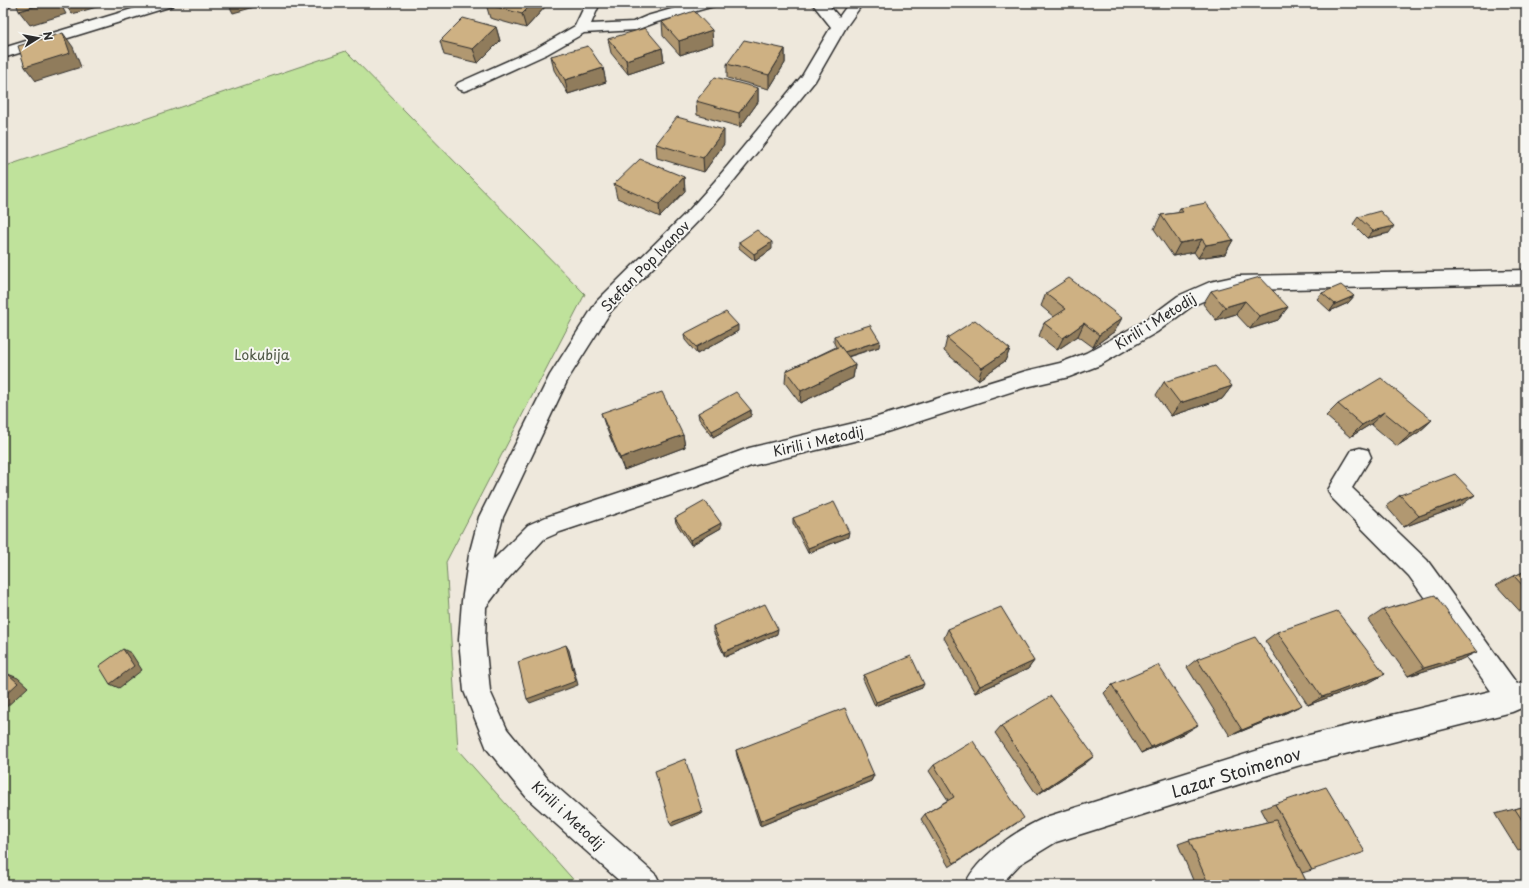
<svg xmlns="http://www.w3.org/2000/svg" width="1529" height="888" font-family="'Playpen Sans',sans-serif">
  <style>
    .green { fill: #bfe29b; stroke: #758663 }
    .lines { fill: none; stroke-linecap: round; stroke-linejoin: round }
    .street-casing { stroke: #2b2b2b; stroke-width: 3 }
    .street { fill: #f6f6f2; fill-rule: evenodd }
    .wall { fill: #b19871; stroke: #2b2b2b }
    .shaded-wall { fill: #907c5c; stroke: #2b2b2b }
    .building { fill: #ceb183; stroke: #2b2b2b }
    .labels { text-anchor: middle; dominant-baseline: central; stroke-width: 4; stroke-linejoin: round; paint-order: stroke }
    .street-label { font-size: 14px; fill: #2b2b2b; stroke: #f6f6f2 }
    .park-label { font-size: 14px; fill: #505947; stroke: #f6f6f2 }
    .near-street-label { font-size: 17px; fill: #2b2b2b; stroke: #f6f6f2 }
  </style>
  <rect width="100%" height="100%" fill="#eee8dc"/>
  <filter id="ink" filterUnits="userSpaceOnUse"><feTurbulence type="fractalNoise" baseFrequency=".025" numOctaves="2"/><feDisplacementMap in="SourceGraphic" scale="8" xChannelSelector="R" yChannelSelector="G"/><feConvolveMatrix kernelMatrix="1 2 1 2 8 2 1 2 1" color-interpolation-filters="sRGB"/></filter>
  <g filter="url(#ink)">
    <!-- green -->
    <polygon class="green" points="346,51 585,294 446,562 458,750 578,885 3,885 3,167"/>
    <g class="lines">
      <!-- street casing -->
      <g class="street-casing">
        <g id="street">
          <polygon points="3,3 12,3 10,6 3,8"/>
          <polygon points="152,3 174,3 172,6 3,58 3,48"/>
          <polygon points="586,3 600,3 591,24 633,22 647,16 693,3 716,3 714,6 657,22 636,30 584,33 547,54 470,89 464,91 458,89 456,86 458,83 537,48 575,26"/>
          <polygon points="812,3 827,3 839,17 849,3 863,3 846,27 815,81 727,189 702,217 611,311 568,379 503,517 492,561 528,525 546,517 696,467 749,448 871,419 1026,371 1060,363 1086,353 1143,322 1178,296 1210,282 1238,276 1526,270 1526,284 1238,290 1221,293 1192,306 1157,332 1100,365 1069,377 1026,387 871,437 751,466 698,486 560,532 544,539 504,583 486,607 485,640 490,691 507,729 548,779 656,875 661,885 624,885 528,799 487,749 464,691 459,640 462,601 469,555 479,517 550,375 597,301 690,209 715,181 802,76 831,27"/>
          <path d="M1360 448 1368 450 1371 457 1352 488 1427 560 1517 684 1526 680V706L1512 712 1297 766 1056 842 1020 864 1000 885H965C977 856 1020 828 1049 816L1297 738 1491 691 1409 576 1331 497 1328 490 1352 450Z"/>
        </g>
      </g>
      <!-- street -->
      <use href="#street" class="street"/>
    </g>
    <!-- wall -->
    <g class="wall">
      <polygon points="487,3 545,3 545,7 526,28 490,18 486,4"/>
      <polygon points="662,22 713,44 680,55 663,36"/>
      <polygon points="496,27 500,41 478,63 444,55 440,41"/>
      <polygon points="608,39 662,48 664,62 628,74 611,53"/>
      <polygon points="785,49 785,63 769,89 727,78 727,64"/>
      <polygon points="551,56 603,68 606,82 568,94 554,70"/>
      <polygon points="758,88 758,102 740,127 697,115 696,101"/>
      <polygon points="656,144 724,144 704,172 657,158"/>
      <polygon points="684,177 685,191 660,217 617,198 614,184"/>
      <polygon points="1180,208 1233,240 1225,254 1198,258 1194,252 1173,256 1154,229 1161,215 1177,213"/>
      <polygon points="1358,217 1389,233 1367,238 1353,224"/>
      <polygon points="739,242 772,249 755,261 739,248"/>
      <polygon points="1211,291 1288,307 1278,320 1250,329 1236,314 1216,320 1203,304"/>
      <polygon points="1046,293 1115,331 1093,347 1078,336 1057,350 1039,336 1044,323 1054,317 1041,306"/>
      <polygon points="1322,293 1354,296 1348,303 1330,311 1317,299"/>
      <polygon points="738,331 697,354 685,340 684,334"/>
      <polygon points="834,336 879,347 848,357 855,365 853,378 800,403 785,383 786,371 836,347 834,343"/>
      <polygon points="947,338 1010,349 1005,361 978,380 944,351"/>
      <polygon points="1164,382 1232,386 1222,399 1171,416 1156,395"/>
      <polygon points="1338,404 1432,420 1419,432 1397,446 1371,424 1350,437 1326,416"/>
      <polygon points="751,410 751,416 713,437 699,419 698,413"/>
      <polygon points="601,413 683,435 685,447 624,470 605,425"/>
      <polygon points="1400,495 1460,506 1404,527 1386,506"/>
      <polygon points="675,518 721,528 691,545 676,523"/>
      <polygon points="793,518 848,537 808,553 793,523"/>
      <polygon points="1526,571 1526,618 1496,585 1514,576"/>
      <polygon points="1383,610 1460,660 1408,676 1368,620"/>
      <polygon points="713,626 777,634 725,657 713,631"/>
      <polygon points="948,629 1034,661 1028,669 975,693 944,638"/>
      <polygon points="1277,632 1385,674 1370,682 1308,705 1265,641"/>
      <polygon points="1197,659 1288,712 1230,736 1187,667"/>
      <polygon points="864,675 922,688 875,706 863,679"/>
      <polygon points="1112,685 1187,732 1141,753 1104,693"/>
      <polygon points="1001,726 1086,763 1037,795 995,733"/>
      <polygon points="736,750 874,775 871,781 760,826 737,756"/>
      <polygon points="934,765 1017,823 949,867 921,819 925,814 948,800 929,771"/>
      <polygon points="1275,804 1312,870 1302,873 1308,885 1195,885 1178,844 1189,840 1268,822 1261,809"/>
      <polygon points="1526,806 1526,849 1518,851 1495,814"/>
    </g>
    <!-- shaded-wall -->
    <g class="shaded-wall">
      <polygon points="46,3 60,3 66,14 30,25 19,11"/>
      <polygon points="64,3 111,3 72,14"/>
      <polygon points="228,3 269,3 233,13"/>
      <polygon points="533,3 545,3 545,7 526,28 522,14"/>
      <polygon points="496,27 500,41 478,63 473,49"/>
      <polygon points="712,30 713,44 680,55 679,41"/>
      <polygon points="63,33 73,47 81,67 36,81 25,67"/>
      <polygon points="662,48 664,62 628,74 626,60"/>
      <polygon points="785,49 785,63 769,89 769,75"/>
      <polygon points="603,68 606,82 568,94 565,80"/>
      <polygon points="758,88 758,102 740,127 739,113"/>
      <polygon points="724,130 724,144 704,172 703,158"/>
      <polygon points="684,177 685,191 660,217 659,204"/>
      <polygon points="1394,226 1389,233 1367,238 1373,231"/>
      <polygon points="1202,239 1194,252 1173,256 1180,243"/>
      <polygon points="1233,240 1225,254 1198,258 1206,245"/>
      <polygon points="772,242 772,249 755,261 754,254"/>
      <polygon points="1354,296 1348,303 1330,311 1335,304"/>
      <polygon points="1245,301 1236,314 1216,320 1225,307"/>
      <polygon points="1288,307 1278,320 1250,329 1259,316"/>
      <polygon points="1122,318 1115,331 1093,347 1099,335"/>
      <polygon points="1084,323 1078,336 1057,350 1063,338"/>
      <polygon points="738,325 738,331 697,354 696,347"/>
      <polygon points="880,341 879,347 843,358 844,352"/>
      <polygon points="1010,349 1005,361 978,380 982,368"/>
      <polygon points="855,365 853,378 800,403 801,391"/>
      <polygon points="1232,386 1222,399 1171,416 1180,403"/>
      <polygon points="751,410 751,416 713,437 712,431"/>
      <polygon points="1384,412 1371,424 1350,437 1362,425"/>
      <polygon points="1432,420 1419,432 1397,446 1411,434"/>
      <polygon points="683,435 685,447 624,470 620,458"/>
      <polygon points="1475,495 1460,506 1404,527 1419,516"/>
      <polygon points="721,523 721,528 691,545 690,540"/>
      <polygon points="849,532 848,537 808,553 808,548"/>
      <polygon points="778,629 777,634 725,657 724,652"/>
      <polygon points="566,645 569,650 578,685 530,703 527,699"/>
      <polygon points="123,649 131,653 142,670 119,688 110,684"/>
      <polygon points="1477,652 1460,660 1408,676 1424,668"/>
      <polygon points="1034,661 1028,669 975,693 980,686"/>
      <polygon points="8,674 18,678 28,687 3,710 3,697"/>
      <polygon points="1385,674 1370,682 1308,705 1322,697"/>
      <polygon points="924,684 922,688 875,706 876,702"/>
      <polygon points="1302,705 1288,712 1230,736 1242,730"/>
      <polygon points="1198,725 1187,732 1141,753 1151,747"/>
      <polygon points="1094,756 1086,763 1037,795 1044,789"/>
      <polygon points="874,775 871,781 760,826 760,821"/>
      <polygon points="702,811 703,813 672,826 670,823"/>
    </g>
    <!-- building -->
    <g class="building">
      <polygon points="16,3 46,3 19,11"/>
      <polygon points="487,3 533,3 522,14 486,4"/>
      <polygon points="694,11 712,30 679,41 662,22"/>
      <polygon points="463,18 496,27 473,49 440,41"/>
      <polygon points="645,28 662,48 626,60 608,39"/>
      <polygon points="63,33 70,53 25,67 18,46"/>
      <polygon points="744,40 785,49 769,75 727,64"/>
      <polygon points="588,46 603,68 565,80 551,56"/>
      <polygon points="715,77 758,88 739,113 696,101"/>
      <polygon points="677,117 724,130 703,158 656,144"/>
      <polygon points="640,159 684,177 659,204 614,184"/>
      <polygon points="1206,203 1233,240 1206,245 1202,239 1180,243 1161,215 1183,212 1180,208"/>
      <polygon points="1380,211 1394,226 1373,231 1358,217"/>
      <polygon points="757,230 772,242 754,254 739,242"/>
      <polygon points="1260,277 1288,307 1259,316 1245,301 1225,307 1211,291"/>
      <polygon points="1069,278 1122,318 1099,335 1084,323 1063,338 1044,323 1066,309 1046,293"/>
      <polygon points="1341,285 1354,296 1335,304 1322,293"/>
      <polygon points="726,312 738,325 696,347 684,334"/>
      <polygon points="975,320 1010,349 982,368 947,338"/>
      <polygon points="870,325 880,341 844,352 834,336"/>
      <polygon points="840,346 855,365 801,391 786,371"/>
      <polygon points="1215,366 1232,386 1180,403 1164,382"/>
      <polygon points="1381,378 1432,420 1411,434 1384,412 1362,425 1338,404"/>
      <polygon points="662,392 683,435 620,458 601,413"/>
      <polygon points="736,392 751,410 712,431 698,413"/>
      <polygon points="1455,474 1475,495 1419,516 1400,495"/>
      <polygon points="705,501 721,523 690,540 675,518"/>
      <polygon points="834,502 849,532 808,548 793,518"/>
      <polygon points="1526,571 1526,589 1514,576"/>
      <polygon points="1435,595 1477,652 1424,668 1383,610"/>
      <polygon points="765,604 778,629 724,652 713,626"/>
      <polygon points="1001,607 1034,661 980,686 948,629"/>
      <polygon points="1337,611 1385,674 1322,697 1277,632"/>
      <polygon points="1255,637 1302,705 1242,730 1197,659"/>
      <polygon points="566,645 576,681 527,699 518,662"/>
      <polygon points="123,649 134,666 110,684 99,666"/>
      <polygon points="911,656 924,684 876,702 864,675"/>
      <polygon points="1158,665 1198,725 1151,747 1112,685"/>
      <polygon points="8,674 18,683 3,697 3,678"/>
      <polygon points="1051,696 1094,756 1044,789 1001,726"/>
      <polygon points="845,708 874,775 760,821 736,750"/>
      <polygon points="973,741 1024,818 954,863 925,814 954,797 934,765"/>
      <polygon points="685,759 702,811 670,823 655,771"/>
      <polygon points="1326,787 1365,852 1312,870 1275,804"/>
      <polygon points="1526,806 1526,826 1515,809"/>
      <polygon points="1276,820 1308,885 1209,885 1189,840"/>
    </g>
  </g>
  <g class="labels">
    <!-- street labels -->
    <g class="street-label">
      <text transform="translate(645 266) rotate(-46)">Stefan Pop Ivanov</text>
      <text transform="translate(1155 321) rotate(-32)">Kirili i Metodij</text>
      <text transform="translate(818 441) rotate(-13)">Kirili i Metodij</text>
      <text transform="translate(568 815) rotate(43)">Kirili i Metodij</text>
    </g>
    <!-- park labels -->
    <g class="park-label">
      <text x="262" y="354">Lokubija</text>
    </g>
    <!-- near-street labels -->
    <g class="near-street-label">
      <text transform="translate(1236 772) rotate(-17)">Lazar Stoimenov</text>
    </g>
  </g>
  <!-- margin -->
  <rect width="1529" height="888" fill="none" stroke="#f6f6f2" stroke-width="16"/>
  <rect x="8" y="8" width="1513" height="872" fill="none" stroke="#2b2b2b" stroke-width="1.5" filter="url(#ink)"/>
  <!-- north arrow -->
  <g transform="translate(38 38) rotate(79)" stroke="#f6f6f2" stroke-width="3" paint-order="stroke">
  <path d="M0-3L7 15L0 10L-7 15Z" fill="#2b2b2b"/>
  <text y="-6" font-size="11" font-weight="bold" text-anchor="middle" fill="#2b2b2b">N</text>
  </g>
</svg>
